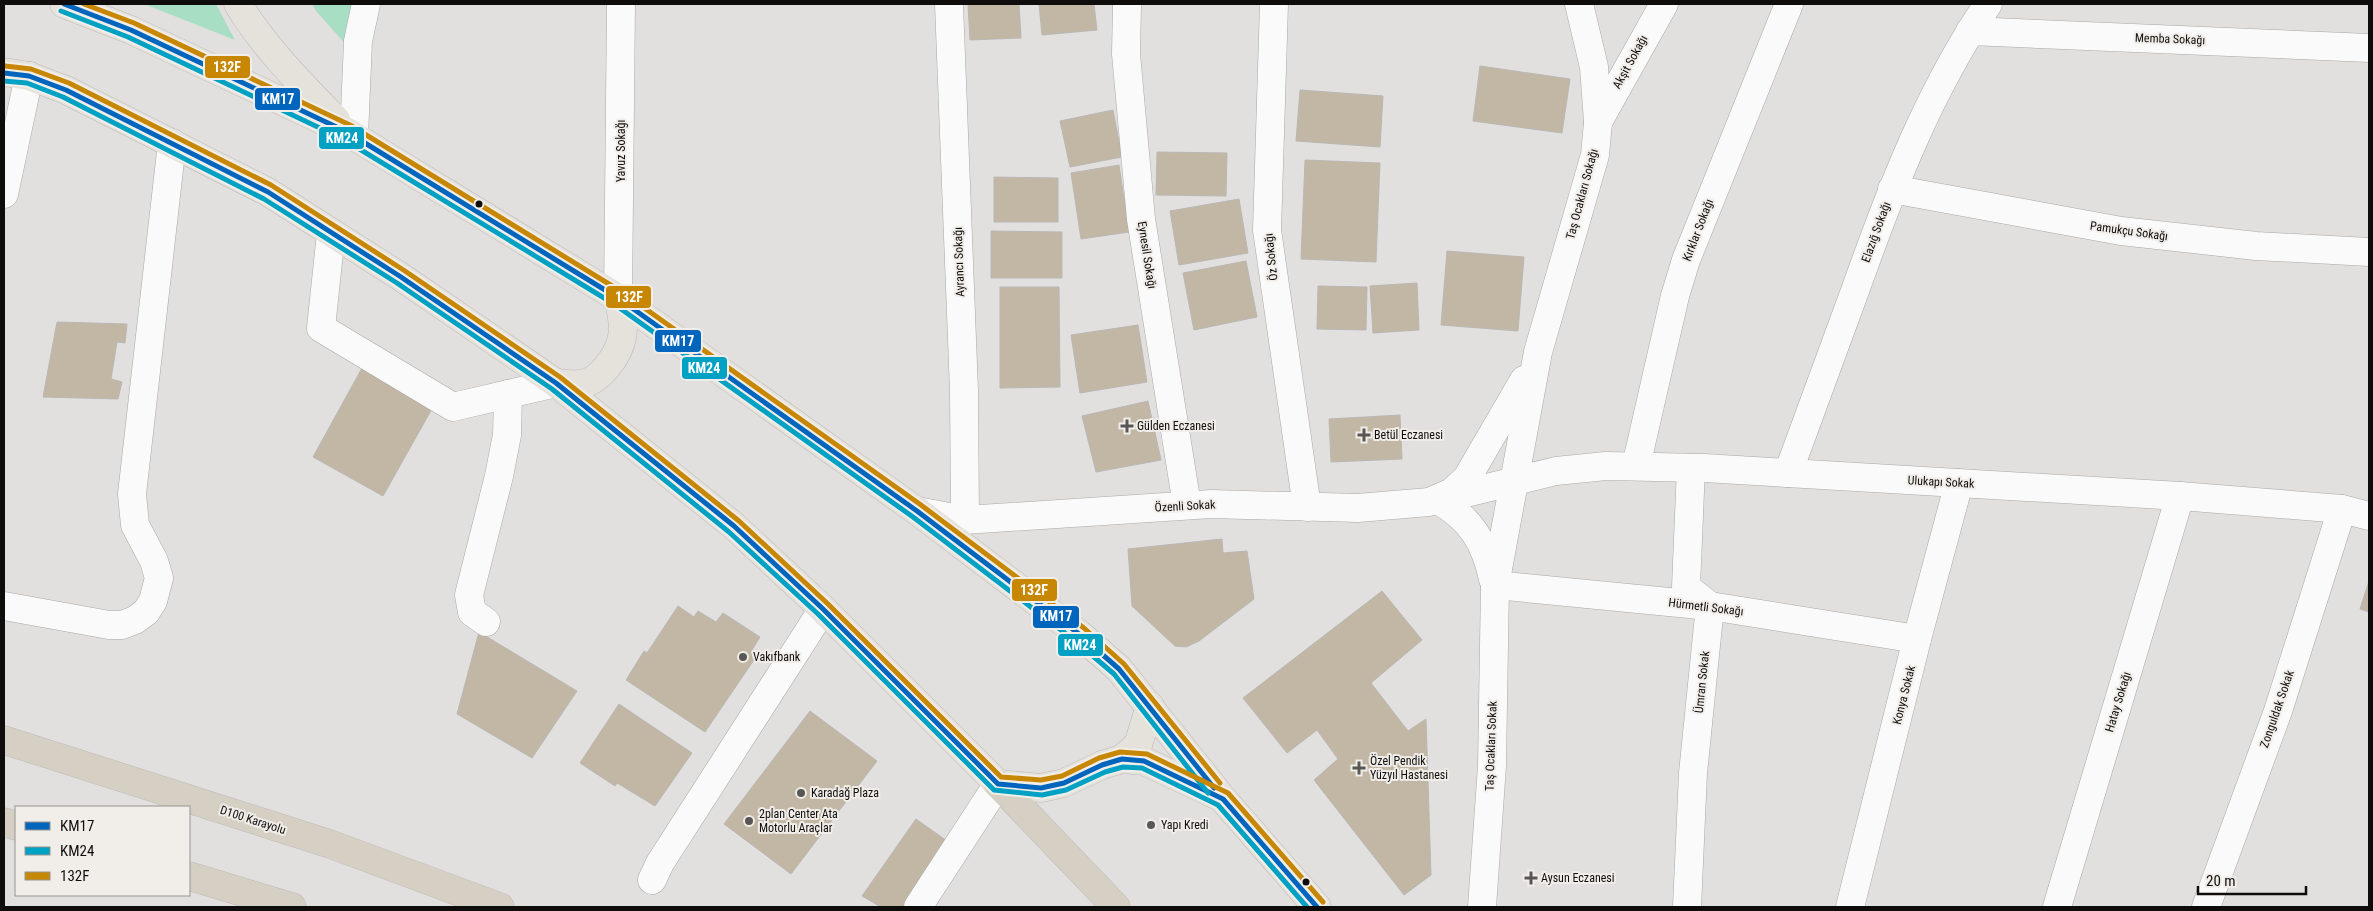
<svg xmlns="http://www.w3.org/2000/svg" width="2373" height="911" font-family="'Roboto Condensed',sans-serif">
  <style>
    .green { fill: #a8dec4 }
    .building { fill: #c2b7a4; stroke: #b9b7b5 }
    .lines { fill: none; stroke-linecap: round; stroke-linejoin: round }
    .minor-casing { stroke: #a9a8a6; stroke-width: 29 }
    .major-casing { stroke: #bbbab9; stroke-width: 29 }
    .highway-casing { stroke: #bbbab9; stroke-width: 29 }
    .minor { stroke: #fbfafa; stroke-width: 28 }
    .major { stroke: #e5e1db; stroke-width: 28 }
    .highway { stroke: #d6d0c4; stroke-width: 28 }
    .bus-1-casing { stroke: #f1eeea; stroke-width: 9 }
    .bus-2-casing { stroke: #f1eeea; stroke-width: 9 }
    .bus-3-casing { stroke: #f1eeea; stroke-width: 9 }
    .bus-1 { stroke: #0065bd; stroke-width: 5 }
    .bus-2 { stroke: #01a1c4; stroke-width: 5 }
    .bus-3 { stroke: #c88702; stroke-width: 5 }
    .bus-dot { fill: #0e0d0b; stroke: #f1eeea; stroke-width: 2 }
    .poi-dot { fill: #585755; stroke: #f1eeea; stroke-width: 2 }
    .labels { text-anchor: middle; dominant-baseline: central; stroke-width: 4; stroke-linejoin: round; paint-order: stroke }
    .street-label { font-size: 12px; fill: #0e0d0b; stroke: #f1eeea }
    .poi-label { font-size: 12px; fill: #0e0d0b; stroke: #f1eeea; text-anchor: start }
    .line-badge { stroke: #f1eeea; stroke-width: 2 }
    .badge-label { font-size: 14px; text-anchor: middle; font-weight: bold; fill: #fff }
  </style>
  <rect width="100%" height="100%" fill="#e2e0de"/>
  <!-- green -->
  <g class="green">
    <polygon points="144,4 216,4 235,40"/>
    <polygon points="312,4 351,4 350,49 316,11"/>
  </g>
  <!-- building -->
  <g class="building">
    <polygon points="968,4 1019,4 1021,38 970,40"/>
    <polygon points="1039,4 1094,4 1097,30 1042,35"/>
    <polygon points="1480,66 1570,79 1562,133 1473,121"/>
    <polygon points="1300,90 1383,96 1380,147 1296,141"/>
    <polygon points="1113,110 1122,157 1070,167 1060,121"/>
    <polygon points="1157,152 1227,153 1226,196 1156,195"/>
    <polygon points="1305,160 1380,163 1376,262 1301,259"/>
    <polygon points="1119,165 1129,232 1081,239 1071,173"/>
    <polygon points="994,177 1058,178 1058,222 994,222"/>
    <polygon points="1239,199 1248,253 1179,265 1170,211"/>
    <polygon points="991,231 1062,232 1062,278 991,278"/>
    <polygon points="1447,251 1524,257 1518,331 1441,325"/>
    <polygon points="1246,261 1257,317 1194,330 1183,273"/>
    <polygon points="1417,283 1419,330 1373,333 1370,286"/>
    <polygon points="1318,286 1367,287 1366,330 1317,329"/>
    <polygon points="1000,287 1059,287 1060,387 1000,388"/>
    <polygon points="57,322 127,324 125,343 117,342 111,379 122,382 118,399 43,397"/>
    <polygon points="1138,325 1147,382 1080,393 1071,335"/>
    <polygon points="362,368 433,407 383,496 313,457"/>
    <polygon points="1148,401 1161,460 1096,472 1082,416"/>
    <polygon points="1400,415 1402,459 1331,462 1329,419"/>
    <polygon points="1222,539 1223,553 1247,551 1254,599 1199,641 1186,647 1175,646 1132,606 1128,549"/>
    <polygon points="2369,581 2369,612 2360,609"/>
    <polygon points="1382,591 1422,640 1371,683 1408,731 1426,719 1431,875 1404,895 1314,780 1338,759 1317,730 1287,753 1243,698"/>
    <polygon points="678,606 694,617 698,611 716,622 723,613 760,637 752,650 758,654 705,732 626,680 644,651 647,653"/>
    <polygon points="479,632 577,691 532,758 457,714"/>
    <polygon points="619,704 692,753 655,806 617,783 615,786 580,763"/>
    <polygon points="810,711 877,761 791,874 724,824"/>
    <polygon points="916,819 954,846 911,907 881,907 862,896"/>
  </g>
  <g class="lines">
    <!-- minor casing -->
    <g class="minor-casing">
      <g id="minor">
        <polyline points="949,4 964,391 965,520"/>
        <polyline points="1127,4 1126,54 1141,219 1187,505"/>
        <polyline points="1274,4 1267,230 1307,507"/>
        <polyline points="1970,31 2369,48"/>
        <polyline points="1598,122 1664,4"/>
        <polyline points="354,136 358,41 366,4"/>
        <polyline points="1892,189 2121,231 2256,246 2369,252"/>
        <polyline points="4,194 29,76"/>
        <polyline points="331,233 321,328 453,407 556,383"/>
        <polyline points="618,298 621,4"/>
        <polyline points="1636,466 1675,296 1686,260 1789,4"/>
        <path d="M1788 473C1811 411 1833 349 1856 288 1892 187 1928 93 1988 4"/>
        <polyline points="1441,499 1556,471 1606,466 1704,468 2180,496 2342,509 2369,516"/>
        <path d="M1438 500C1471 519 1485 542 1493 579"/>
        <polyline points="917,511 965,520 1211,504 1358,508 1429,502 1452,492 1467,478 1524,380"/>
        <polyline points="1495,585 1710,606 1917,639"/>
        <polyline points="4,606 109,625 122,625 135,620 146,612 153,601 159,578 154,561 135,525 132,494 172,143"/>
        <polyline points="486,622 472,612 469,595 499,476 507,435 508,394"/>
        <polyline points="652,880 660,863 823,609"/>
        <polyline points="918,907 998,784"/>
        <polyline points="1482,907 1492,766 1495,585 1538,352 1595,155 1598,122 1594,67 1579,4"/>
        <polyline points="1687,907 1693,773 1710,606 1686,587 1691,468"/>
        <polyline points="1850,907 1917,639 1959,483"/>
        <polyline points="2057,907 2180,496"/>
        <polyline points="2206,907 2278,711 2342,509"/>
      </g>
    </g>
    <!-- major casing -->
    <g class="major-casing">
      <g id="major">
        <polyline points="64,4 131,30 347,132 618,298 917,511 1079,634 1119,669 1223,799 1317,907"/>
        <path d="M238 4C264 47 301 84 336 120"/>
        <polyline points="4,72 29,76 66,90 268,192 401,277 556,383 734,526 823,609 998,784 1041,788 1064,783 1102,765 1122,759 1144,761 1216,795"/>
        <path d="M556 383C563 383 572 385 580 384 599 383 619 355 622 337 625 324 621 311 618 298"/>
        <polyline points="1122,759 1138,745 1150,706"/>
      </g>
    </g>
    <!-- highway casing -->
    <g class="highway-casing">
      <g id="highway">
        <polyline points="4,740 330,844 500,907"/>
        <polyline points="998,784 1116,907"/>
        <polyline points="4,822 16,826"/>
        <polyline points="189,876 292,907"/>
      </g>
    </g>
    <!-- minor -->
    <use href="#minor" class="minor"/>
    <!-- major -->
    <use href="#major" class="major"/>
    <!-- highway -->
    <use href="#highway" class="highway"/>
    <!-- bus-1 casing -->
    <g class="bus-1-casing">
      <g id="bus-1">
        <polyline points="64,4 131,30 347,132 618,298 917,511 1079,634 1119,669 1214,788"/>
        <polyline points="4,73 29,76 66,90 268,192 401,277 556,383 734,526 823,609 998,784 1041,788 1064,783 1102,765 1122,759 1144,761 1223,799 1317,907"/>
      </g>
    </g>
    <!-- bus-2 casing -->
    <g class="bus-2-casing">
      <g id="bus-2">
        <polyline points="61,11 128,37 343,139 614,304 913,517 1074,640 1114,674 1208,793"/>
        <polyline points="4,81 27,83 63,97 264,199 397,283 552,389 729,532 818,614 994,790 1042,795 1066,790 1105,772 1123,767 1142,768 1218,805 1307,907"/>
      </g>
    </g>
    <!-- bus-3 casing -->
    <g class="bus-3-casing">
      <g id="bus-3">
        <polyline points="84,4 134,23 350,125 622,292 921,505 1084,628 1124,664 1220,783"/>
        <polyline points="5,66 31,69 69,83 271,185 405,271 560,377 739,521 828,604 1001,777 1041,780 1062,776 1099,758 1120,752 1147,754 1228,793 1323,902"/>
      </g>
    </g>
    <!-- bus-1 -->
    <use href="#bus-1" class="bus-1"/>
    <!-- bus-2 -->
    <use href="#bus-2" class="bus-2"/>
    <!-- bus-3 -->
    <use href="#bus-3" class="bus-3"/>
  </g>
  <!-- markers -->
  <g class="bus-dot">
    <circle cx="479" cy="204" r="4.5"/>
    <circle cx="1306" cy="882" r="4.5"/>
  </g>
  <g class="poi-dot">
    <path d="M1124.5 418.5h5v5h5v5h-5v5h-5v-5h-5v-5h5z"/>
    <path d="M1361.5 427.5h5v5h5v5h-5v5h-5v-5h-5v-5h5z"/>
    <circle cx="743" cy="657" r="5"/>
    <path d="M1356.5 760.5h5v5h5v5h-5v5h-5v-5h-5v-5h5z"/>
    <circle cx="801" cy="793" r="5"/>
    <circle cx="749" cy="821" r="5"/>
    <circle cx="1151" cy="825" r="5"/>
    <path d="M1528.5 870.5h5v5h5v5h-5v5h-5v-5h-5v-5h5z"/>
  </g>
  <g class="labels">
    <!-- street labels -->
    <g class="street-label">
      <text transform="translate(2170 39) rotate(2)">Memba Sokağı</text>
      <text transform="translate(1630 62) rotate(-61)">Akşit Sokağı</text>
      <text transform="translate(621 151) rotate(-90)">Yavuz Sokağı</text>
      <text transform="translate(1582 194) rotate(-75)">Taş Ocakları Sokağı</text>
      <text transform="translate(1698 230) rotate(-69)">Kırklar Sokağı</text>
      <text transform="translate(2129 231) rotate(8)">Pamukçu Sokağı</text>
      <text transform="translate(1876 232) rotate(-70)">Elazığ Sokağı</text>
      <text transform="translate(1147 255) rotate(81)">Eynesil Sokağı</text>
      <text transform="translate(1271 257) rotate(-96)">Öz Sokağı</text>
      <text transform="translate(959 262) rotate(-92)">Ayrancı Sokağı</text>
      <text transform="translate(1941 482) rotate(3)">Ulukapı Sokak</text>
      <text transform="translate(1185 506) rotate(-3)">Özenli Sokak</text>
      <text transform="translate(1706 607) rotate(7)">Hürmetli Sokağı</text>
      <text transform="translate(1702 682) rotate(-84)">Ümran Sokak</text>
      <text transform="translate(1904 695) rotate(-76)">Konya Sokak</text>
      <text transform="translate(2118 702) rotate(-73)">Hatay Sokağı</text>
      <text transform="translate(2277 709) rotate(-71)">Zonguldak Sokak</text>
      <text transform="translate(1491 746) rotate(-88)">Taş Ocakları Sokak</text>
      <text transform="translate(253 820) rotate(18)">D100 Karayolu</text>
    </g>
    <!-- poi labels -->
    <g class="poi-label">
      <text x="1137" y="426">Gülden Eczanesi</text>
      <text x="1374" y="435">Betül Eczanesi</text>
      <text x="753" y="657">Vakıfbank</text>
      <text x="1370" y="761">Özel Pendik<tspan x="1370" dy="14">Yüzyıl Hastanesi</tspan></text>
      <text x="811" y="793">Karadağ Plaza</text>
      <text x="759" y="814">2plan Center Ata<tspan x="759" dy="14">Motorlu Araçlar</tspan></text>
      <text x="1161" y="825">Yapı Kredi</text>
      <text x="1541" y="878">Aysun Eczanesi</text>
    </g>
  </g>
  <g class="line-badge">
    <rect x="204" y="55" width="47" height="24" rx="5" fill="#c88702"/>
    <rect x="254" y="87" width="47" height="24" rx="5" fill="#0065bd"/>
    <rect x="318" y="126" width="47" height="24" rx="5" fill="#01a1c4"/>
    <rect x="605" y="285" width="47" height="24" rx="5" fill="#c88702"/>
    <rect x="654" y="329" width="48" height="24" rx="5" fill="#0065bd"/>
    <rect x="681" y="356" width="47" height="24" rx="5" fill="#01a1c4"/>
    <rect x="1011" y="578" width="47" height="24" rx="5" fill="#c88702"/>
    <rect x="1032" y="605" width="48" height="24" rx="5" fill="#0065bd"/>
    <rect x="1057" y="633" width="47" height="24" rx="5" fill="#01a1c4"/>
  </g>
  <g class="badge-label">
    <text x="227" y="72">132F</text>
    <text x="278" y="104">KM17</text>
    <text x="342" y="143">KM24</text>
    <text x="629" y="302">132F</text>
    <text x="678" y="346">KM17</text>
    <text x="704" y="373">KM24</text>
    <text x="1034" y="595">132F</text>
    <text x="1056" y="621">KM17</text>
    <text x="1080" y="650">KM24</text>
  </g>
  <!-- border -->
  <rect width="2373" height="911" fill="none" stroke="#0e0d0b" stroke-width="10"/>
  <!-- legend -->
  <rect x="15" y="806" width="175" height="90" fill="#f1eeea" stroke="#969491"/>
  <rect x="25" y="822" width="25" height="8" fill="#0065bd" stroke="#969491"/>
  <text x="60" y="831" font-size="15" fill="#0e0d0b">KM17</text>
  <rect x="25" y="847" width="25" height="8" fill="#01a1c4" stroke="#969491"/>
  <text x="60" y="856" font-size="15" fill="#0e0d0b">KM24</text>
  <rect x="25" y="872" width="25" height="8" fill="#c88702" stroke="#969491"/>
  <text x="60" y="881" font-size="15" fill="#0e0d0b">132F</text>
  <!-- scale -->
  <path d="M2198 886v8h108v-8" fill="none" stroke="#0e0d0b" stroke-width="2.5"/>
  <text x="2206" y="886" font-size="15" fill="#0e0d0b" stroke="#f1eeea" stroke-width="4" paint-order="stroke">20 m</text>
</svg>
